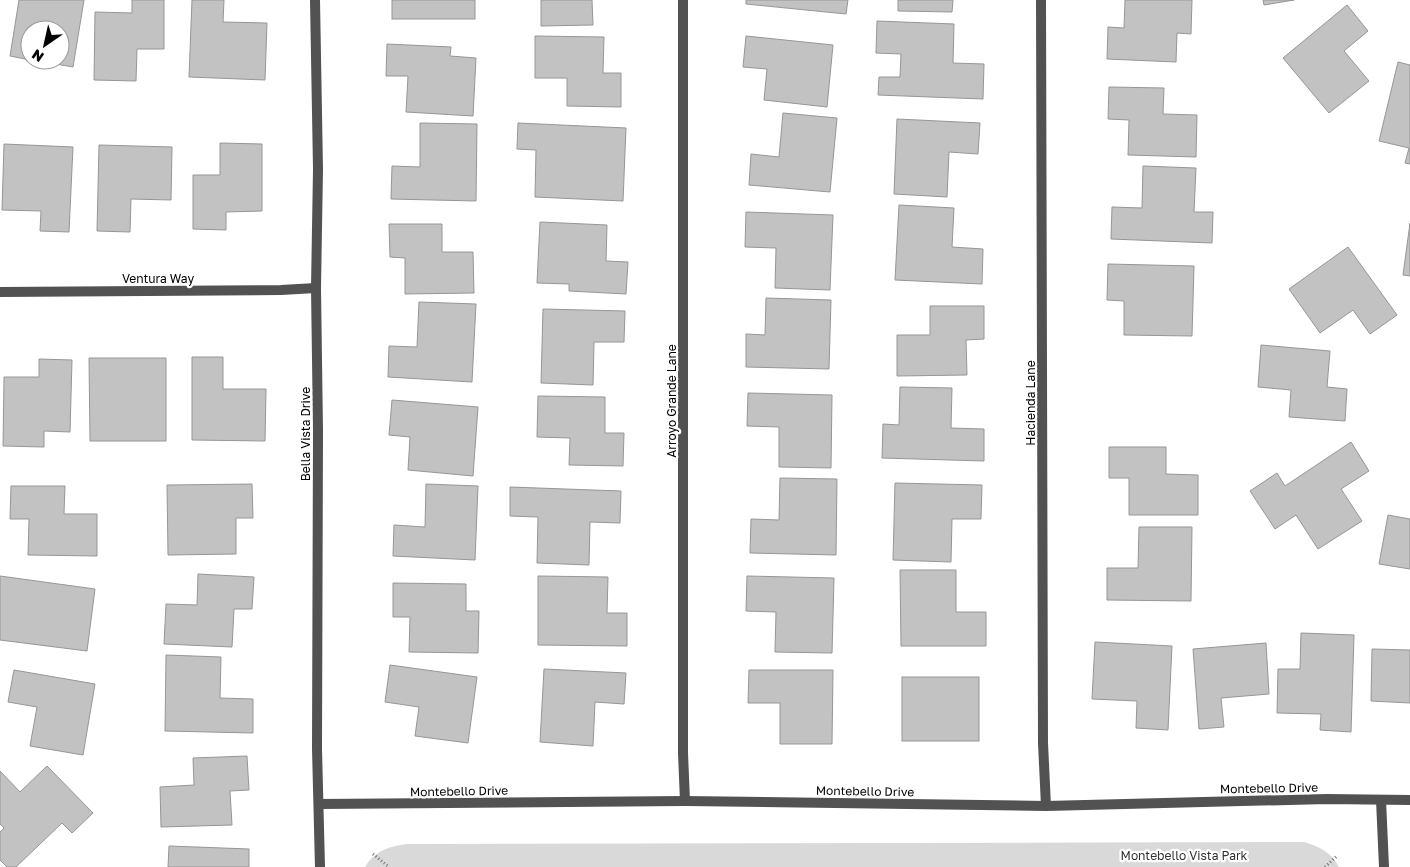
<svg xmlns="http://www.w3.org/2000/svg" width="1410" height="867" font-family="'Golos Text',sans-serif">
  <style>
    .green { fill: #d9d9d9 }
    .building { fill: #c2c2c2; stroke: #969696 }
    .lines { fill: none; stroke-linecap: round; stroke-linejoin: round }
    .path { stroke: #747474; stroke-width: 3; stroke-dasharray: 1 2.5; stroke-linecap: butt }
    .street { stroke: #525252; stroke-width: 10 }
    .labels { text-anchor: middle; dominant-baseline: central; stroke-width: 4.5; stroke-linejoin: round; paint-order: stroke }
    .street-label { font-size: 12px; fill: #000; stroke: #fff }
    .park-label { font-size: 12px; fill: #303030; stroke: #fff }
  </style>
  <rect width="100%" height="100%" fill="#fff"/>
  <!-- green -->
  <path class="green" d="M1304 842C1319 846 1332 853 1339 867H365C374 851 390 846 407 844Z"/>
  <!-- building -->
  <g class="building">
    <polygon points="19,0 84,0 73,67 32,60 60,60 60,30 30,30 30,60 10,56"/>
    <polygon points="132,0 164,0 164,49 137,49 136,81 94,80 95,12 132,13"/>
    <polygon points="192,0 224,0 223,22 267,23 265,80 189,77"/>
    <rect x="392" y="0" width="83" height="19"/>
    <polygon points="541,0 592,0 593,25 541,26"/>
    <polygon points="746,0 848,0 846,14 746,4"/>
    <polygon points="898,0 953,0 952,12 898,11"/>
    <polygon points="1125,0 1192,0 1191,34 1177,33 1176,62 1107,59 1108,27 1124,28"/>
    <polygon points="1263,0 1294,0 1264,5"/>
    <polygon points="1347,5 1368,31 1344,51 1369,81 1329,113 1283,58"/>
    <polygon points="877,21 954,24 953,63 984,64 983,99 878,95 879,77 900,77 901,54 876,53"/>
    <polygon points="535,36 604,37 603,73 621,73 621,107 567,106 567,78 535,78"/>
    <polygon points="746,36 833,45 827,107 764,100 767,69 743,67"/>
    <polygon points="387,44 451,47 450,56 476,58 473,116 406,112 408,76 386,76"/>
    <polygon points="1398,62 1410,65 1410,164 1405,163 1409,148 1379,141"/>
    <polygon points="1109,87 1164,88 1163,114 1197,115 1196,157 1128,155 1129,120 1108,119"/>
    <polygon points="783,113 837,118 830,192 749,185 751,154 779,157"/>
    <polygon points="897,119 980,123 978,154 949,152 947,197 894,194"/>
    <polygon points="420,123 477,124 476,201 391,199 392,166 420,167"/>
    <polygon points="518,123 626,128 623,201 535,197 536,150 517,149"/>
    <polygon points="220,143 262,144 262,211 226,212 226,230 193,229 193,175 220,175"/>
    <polygon points="4,144 73,147 69,232 40,231 41,211 2,210"/>
    <polygon points="99,145 172,147 171,200 131,199 130,232 97,231"/>
    <polygon points="1143,166 1196,168 1194,212 1213,212 1212,243 1111,239 1112,207 1142,208"/>
    <polygon points="899,205 954,208 952,247 983,249 982,284 895,280"/>
    <polygon points="746,212 833,215 830,290 775,288 776,248 745,247"/>
    <polygon points="540,222 607,225 606,261 628,262 626,294 569,291 569,284 537,283"/>
    <polygon points="1410,223 1410,276 1403,275"/>
    <polygon points="389,224 442,224 442,252 473,252 474,293 405,294 405,258 390,257"/>
    <polygon points="1348,247 1397,315 1370,334 1353,310 1320,333 1289,289"/>
    <polygon points="1108,264 1194,266 1192,336 1124,335 1124,301 1107,300"/>
    <polygon points="766,298 831,300 829,369 746,367 746,334 765,335"/>
    <polygon points="419,302 476,304 472,382 388,377 389,346 417,347"/>
    <polygon points="930,306 984,306 984,339 966,340 967,375 897,376 897,335 930,335"/>
    <polygon points="543,309 625,311 624,342 594,342 593,385 541,383"/>
    <polygon points="1261,345 1330,351 1327,387 1347,389 1345,421 1289,417 1291,390 1258,387"/>
    <polygon points="192,357 223,357 223,389 266,389 265,441 192,440"/>
    <polygon points="89,358 166,358 166,441 90,441"/>
    <polygon points="39,359 72,360 70,432 44,431 44,447 3,446 4,377 39,377"/>
    <polygon points="900,387 952,388 951,428 984,429 984,461 882,458 883,424 899,425"/>
    <polygon points="748,393 832,395 831,468 779,467 779,427 747,426"/>
    <polygon points="538,396 605,397 605,433 624,433 623,466 569,465 570,438 537,437"/>
    <polygon points="392,400 478,407 473,476 408,470 410,437 389,435"/>
    <polygon points="1351,442 1369,471 1341,489 1362,521 1318,549 1296,515 1275,529 1250,491 1277,473 1285,486"/>
    <polygon points="1109,447 1166,447 1166,474 1198,475 1198,515 1129,515 1129,478 1109,478"/>
    <polygon points="780,478 837,479 836,555 750,553 751,519 779,520"/>
    <polygon points="895,483 982,485 981,519 952,519 951,562 893,560"/>
    <polygon points="252,484 253,518 236,518 236,554 168,555 167,485"/>
    <polygon points="426,484 478,486 475,560 393,556 394,525 425,527"/>
    <polygon points="11,486 65,486 64,514 97,514 97,556 28,555 29,519 10,519"/>
    <polygon points="510,487 621,491 620,523 590,522 589,565 537,563 538,517 510,516"/>
    <polygon points="1388,515 1410,519 1410,569 1379,564"/>
    <polygon points="1139,527 1192,527 1191,601 1107,600 1107,568 1138,568"/>
    <polygon points="900,570 956,570 956,612 986,612 986,646 901,646"/>
    <polygon points="198,574 254,577 252,609 234,609 232,647 164,644 166,604 197,605"/>
    <polygon points="0,576 95,589 87,651 0,640"/>
    <polygon points="538,576 608,577 607,613 627,613 627,646 538,645"/>
    <polygon points="747,576 834,578 832,653 775,652 776,612 746,611"/>
    <polygon points="393,583 466,584 466,611 479,611 478,653 409,652 410,617 393,617"/>
    <polygon points="1301,633 1354,635 1351,732 1320,730 1321,714 1277,713 1278,669 1300,669"/>
    <polygon points="1095,642 1172,646 1168,730 1136,728 1137,701 1092,699"/>
    <polygon points="1266,643 1269,694 1221,698 1224,727 1199,729 1193,649"/>
    <polygon points="1372,649 1410,650 1410,703 1371,701"/>
    <polygon points="166,655 221,657 220,698 253,699 253,733 165,731"/>
    <polygon points="390,665 477,677 468,743 415,736 419,707 385,702"/>
    <polygon points="544,669 626,673 624,704 595,702 593,746 540,742"/>
    <polygon points="14,670 95,684 83,755 30,746 37,707 8,702"/>
    <polygon points="749,670 833,670 832,744 780,744 780,703 748,703"/>
    <rect x="902" y="677" width="77" height="64"/>
    <polygon points="247,756 249,790 230,791 232,825 161,827 160,787 194,785 193,758"/>
    <polygon points="47,766 93,813 72,833 62,823 16,867 7,867 0,860 0,832 4,828 0,824 0,771 20,792"/>
    <polygon points="169,846 249,849 249,867 168,867"/>
  </g>
  <g class="lines">
    <!-- path -->
    <g class="path">
      <polyline points="373,854 389,867"/>
      <polyline points="1325,867 1337,856"/>
    </g>
    <!-- street -->
    <g class="street">
      <polyline points="315,0 318,169 316,288 318,431 317,749 320,867"/>
      <polyline points="683,0 683,753 685,801"/>
      <polyline points="1041,0 1043,743 1046,806"/>
      <polyline points="0,292 281,290 316,288"/>
      <polyline points="1381,800 1384,867"/>
      <polyline points="319,804 685,801 1046,806 1327,799 1410,800"/>
    </g>
  </g>
  <g class="labels">
    <!-- street labels -->
    <g class="street-label">
      <text x="158" y="278">Ventura Way</text>
      <text transform="translate(671 401) rotate(-90)">Arroyo Grande Lane</text>
      <text transform="translate(1030 403) rotate(-90)">Hacienda Lane</text>
      <text transform="translate(305 434) rotate(-90)">Bella Vista Drive</text>
      <text transform="translate(1269 788) rotate(-1)">Montebello Drive</text>
      <text transform="translate(459 791) rotate(-1)">Montebello Drive</text>
      <text transform="translate(865 791) rotate(1)">Montebello Drive</text>
    </g>
    <!-- park labels -->
    <g class="park-label">
      <text x="1184" y="855">Montebello Vista Park</text>
    </g>
  </g>
  <!-- north arrow -->
  <g transform="translate(45 45) rotate(214)"><circle r="24" fill="#ffffff" stroke="#999999"/>
  <path d="M0-4L9 19L0 12L-9 19Z" fill="#000000"/>
  <text y="-8" font-size="14" font-weight="bold" text-anchor="middle" fill="#000000">N</text>
  </g>
</svg>
